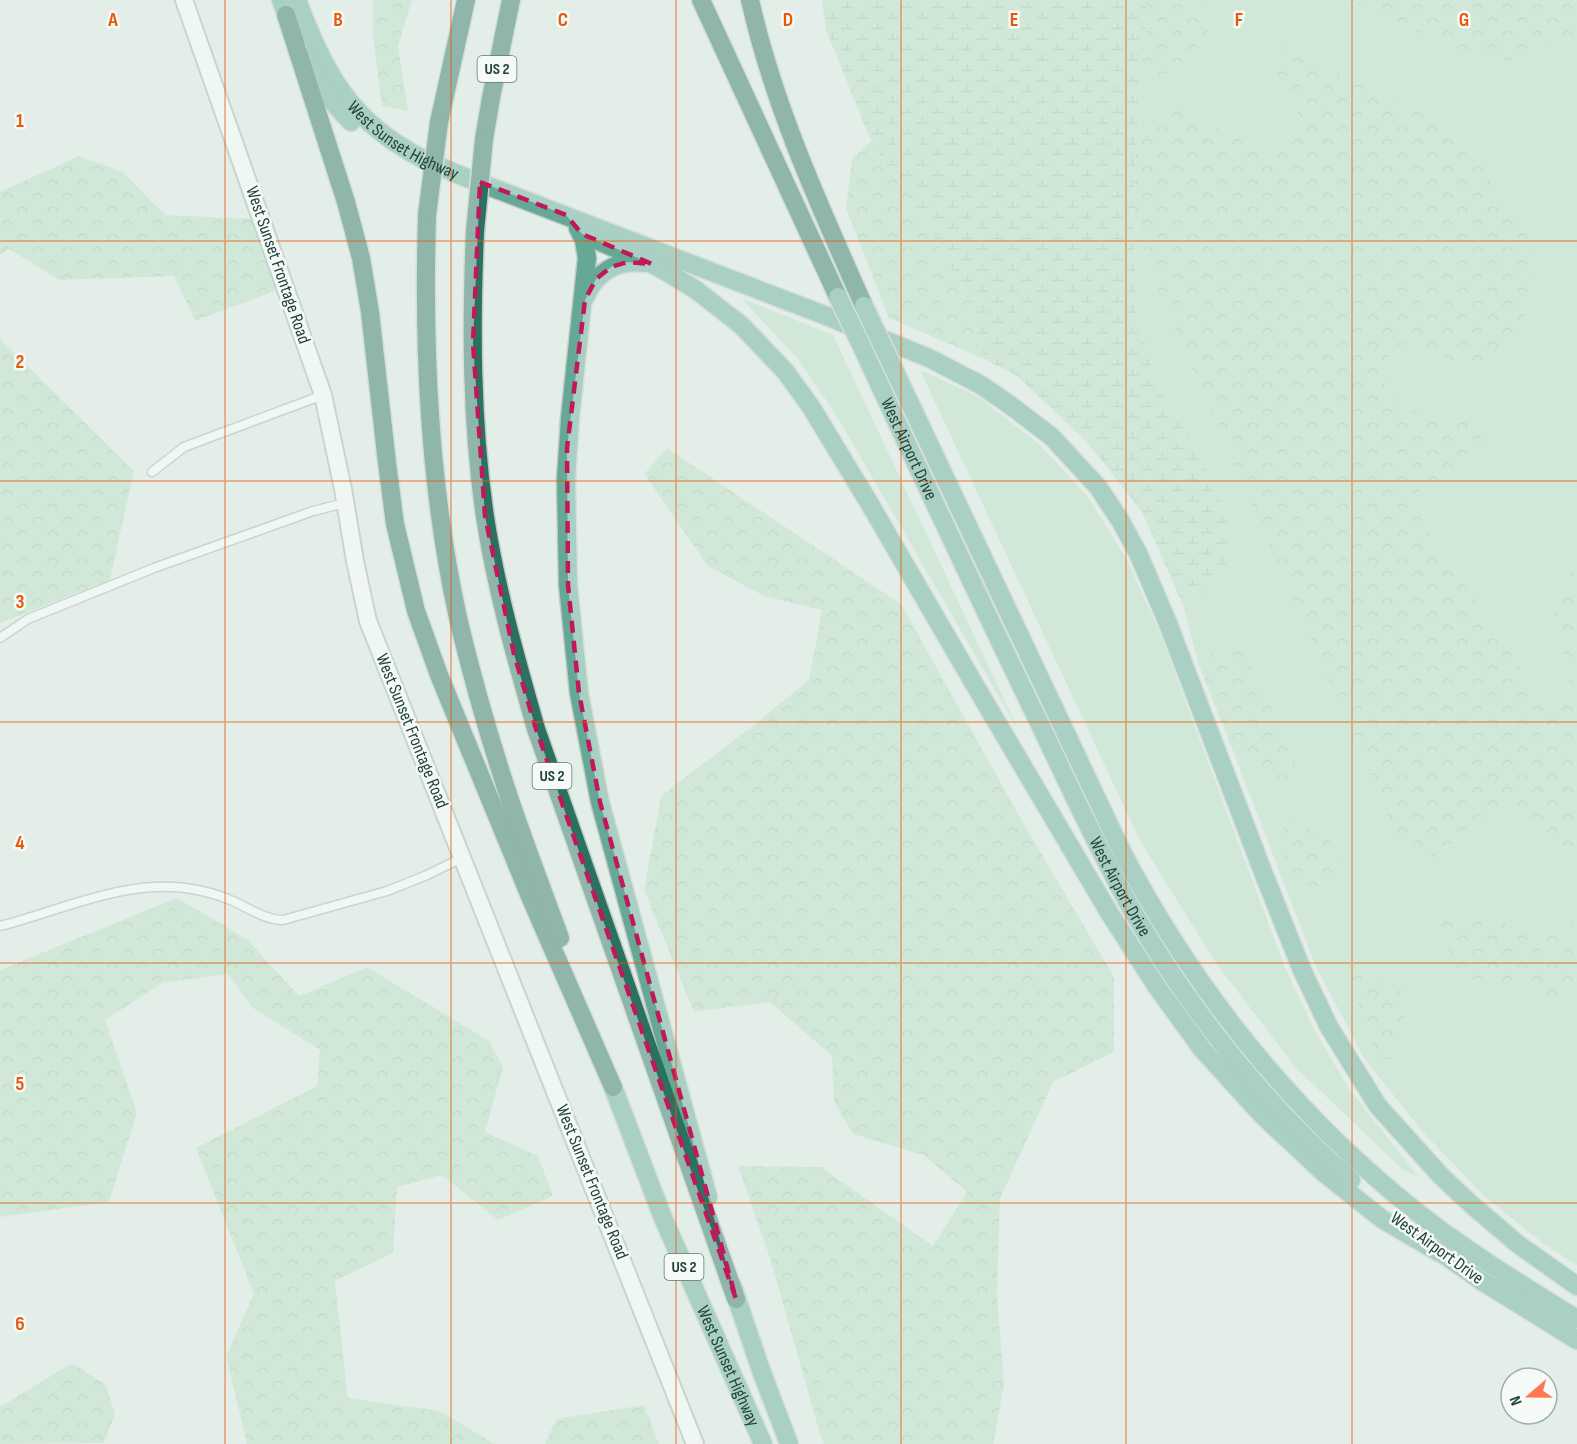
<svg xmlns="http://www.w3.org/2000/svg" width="1577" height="1444" font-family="'Sofia Sans Condensed',sans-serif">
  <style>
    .grass { fill: #bbe1c4 }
    .forest { fill: url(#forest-crowns) }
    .wetland { fill: url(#wetland-marsh) }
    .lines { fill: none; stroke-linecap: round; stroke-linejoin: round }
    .service-casing { stroke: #a6b7b0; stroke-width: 11 }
    .minor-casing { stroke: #a6b7b0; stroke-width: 20 }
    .primary-casing { stroke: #c1cac7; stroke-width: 21 }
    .motorway-casing { stroke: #c1cac7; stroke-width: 21 }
    .service { stroke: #fff; stroke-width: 8 }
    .minor { stroke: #fff; stroke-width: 16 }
    .primary { stroke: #64a895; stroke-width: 18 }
    .motorway { stroke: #2a7160; stroke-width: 18 }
    .primary-bridge-casing { stroke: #c1cac7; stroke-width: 21; stroke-linecap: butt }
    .motorway-bridge-casing { stroke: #c1cac7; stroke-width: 21; stroke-linecap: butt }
    .primary-bridge { stroke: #64a895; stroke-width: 18 }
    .motorway-bridge { stroke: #2a7160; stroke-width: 18 }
    .marked { fill: none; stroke: #c2185b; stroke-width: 4.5; stroke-dasharray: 12 8; stroke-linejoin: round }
    .grid { fill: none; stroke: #e8590c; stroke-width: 1.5; stroke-opacity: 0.55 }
    .labels { text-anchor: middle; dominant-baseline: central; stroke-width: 5; stroke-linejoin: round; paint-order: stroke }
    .shield { fill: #f5faf7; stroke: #617971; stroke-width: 1.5 }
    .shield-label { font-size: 16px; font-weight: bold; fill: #214238 }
    .street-label { font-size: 18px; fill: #214238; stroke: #f5faf7 }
    .grid-label { font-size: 20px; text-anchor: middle; font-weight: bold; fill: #e8590c; stroke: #f5faf7; stroke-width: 5; stroke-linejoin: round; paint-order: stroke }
  </style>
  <defs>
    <pattern id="forest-crowns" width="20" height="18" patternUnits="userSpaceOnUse" patternTransform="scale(1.5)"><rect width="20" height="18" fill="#bbe1c4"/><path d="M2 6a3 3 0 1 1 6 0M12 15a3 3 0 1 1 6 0" fill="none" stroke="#a0c2a9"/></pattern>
    <pattern id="wetland-marsh" width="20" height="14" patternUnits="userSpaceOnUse" patternTransform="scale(1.5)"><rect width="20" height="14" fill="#bbe1c4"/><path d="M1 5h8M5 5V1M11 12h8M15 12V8" fill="none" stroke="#a0c2a9"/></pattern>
  </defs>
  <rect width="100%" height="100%" fill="#e4eee9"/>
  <!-- grass -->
  <g class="grass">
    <polygon points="1203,0 1346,0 1470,56 1515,62 1577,34 1577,569 1568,575 1553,603 1569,679 1556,704 1538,692 1428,529 1418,493 1431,480 1476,419 1408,410 1382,381 1386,358 1415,341 1451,362 1278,76 1301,121 1285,143 1259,151 1192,112 1138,128 1142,68 1162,77 1187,58 1208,32"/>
    <polygon points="1132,211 1154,281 1435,857 1489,812 1516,813 1577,860 1577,923 1541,936 1490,917 1463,978 1518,983 1542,1000 1577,1002 1577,1265 1544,1244 1483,1195 1422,1131 1364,1058 1316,967 1233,751 1274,781 1223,645 1198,663 1183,605 1203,595 1198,452 1157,387 1138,318"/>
    <polygon points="742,298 833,335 1020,733 835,413 797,358 749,307"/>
    <polygon points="920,370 977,396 1040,445 1088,497 1126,558 1158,628 1286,970 1316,1033 1349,1089 1419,1177 1404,1171 1294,1066 1216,963 1140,841"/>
  </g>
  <!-- forest -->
  <g class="forest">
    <polygon points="373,0 412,0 398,46 408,111 382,106 373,37"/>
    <polygon points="1148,0 1203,0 1208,32 1187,58 1162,77 1142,68"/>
    <polygon points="1346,0 1577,0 1577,34 1515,62 1470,56"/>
    <polygon points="1286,47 1457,131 1533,245 1532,306 1496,362 1451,362 1415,341 1386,358 1382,381 1409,410 1476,419 1483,447 1450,481 1431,480 1418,493 1428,529 1538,692 1556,704 1569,678 1553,603 1568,575 1577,569 1577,860 1515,813 1489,812 1435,857 1395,833 1154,281 1132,211 1138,128 1161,111 1192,112 1259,151 1285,143 1301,121 1278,76 1277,57"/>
    <polygon points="871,141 914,205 966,293 984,359 889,318 846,208 852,159"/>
    <polygon points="79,156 123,172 165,215 254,219 280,289 195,321 174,276 59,280 9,249 0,255 0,192"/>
    <polygon points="0,339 134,471 110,580 0,623"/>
    <polygon points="667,448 901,604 1021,819 1114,977 1114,1052 1053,1082 1000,1199 997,1294 1004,1385 993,1444 824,1444 820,1434 770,1258 738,1166 821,1167 933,1246 967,1192 925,1156 853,1134 834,1102 832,1056 770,1002 694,1012 644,890 661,796 755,724 809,680 822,610 764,596 708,566 644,474"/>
    <polygon points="1223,645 1248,656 1297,767 1294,779 1274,781 1233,751 1198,663"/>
    <polygon points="1293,817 1330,841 1339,862 1330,881 1318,886 1301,886 1281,850 1284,819"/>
    <polygon points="177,898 247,939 299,996 367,967 489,1041 503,1067 485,1132 538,1156 553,1196 498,1220 442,1175 397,1187 393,1253 335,1281 348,1398 440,1411 494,1444 247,1444 226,1356 254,1294 196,1148 317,1086 320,1050 253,1008 228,974 162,983 105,1020 137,1113 109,1202 0,1217 0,970"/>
    <polygon points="1444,915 1490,917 1541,936 1577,923 1577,1002 1542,1000 1518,983 1463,978 1436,924"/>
    <polygon points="1352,973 1394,983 1409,1000 1397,1047 1388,1063 1374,1053 1365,1019 1348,982"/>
    <polygon points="72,1363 106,1385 115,1414 104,1443 0,1444 0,1405 2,1406"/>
    <polygon points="644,1405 659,1444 545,1444 556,1419"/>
  </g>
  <!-- wetland -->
  <polygon class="wetland" points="822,0 1148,0 1142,68 1132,211 1138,318 1157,387 1198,452 1227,516 1226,567 1203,595 1183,605 1142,512 1087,442 1017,376 984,359 966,293 914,205 871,141 826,30"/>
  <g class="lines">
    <!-- service casing -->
    <g class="service-casing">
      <g id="service">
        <polyline points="152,472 184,447 323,395"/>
        <polyline points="0,638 28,619 154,568 313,511 345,503"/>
        <path d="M0 926C63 910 131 876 197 890 207 892 218 895 228 899 246 906 264 920 283 920L387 891 427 875 462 858"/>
      </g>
    </g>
    <!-- minor casing -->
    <g class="minor-casing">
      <polyline id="minor" points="184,0 323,395 343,489 355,561 368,621 695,1444"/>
    </g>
    <!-- primary casing -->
    <g class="primary-casing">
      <g id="primary">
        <polyline points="281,0 292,29"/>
        <path id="s1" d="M297 0C321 64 345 114 407 150 422 160 440 166 457 174L824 315 929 358 981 385 1010 405 1052 437 1098 487 1120 520 1138 553 1167 621 1263 872 1302 970 1329 1027 1378 1106 1441 1176 1473 1206 1519 1245 1577 1286"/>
        <path d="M305 57C316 82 332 103 351 122"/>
        <polyline points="578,228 584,240 587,258 570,418 566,480 568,585 579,693 600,802 708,1197"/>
        <polyline points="582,234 652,264 667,272 696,290 741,325 785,371 811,407 868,501 976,687 1110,914 1157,987 1202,1049 1261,1114 1324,1173 1382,1219 1438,1252"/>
        <path d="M585 298C595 273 617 259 644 263"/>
        <path id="s2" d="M863 349C918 468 974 588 1031 706 1064 774 1094 842 1131 908 1187 1007 1265 1105 1351 1180"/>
        <path d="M889 359 1123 854C1197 994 1297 1118 1422 1216 1471 1254 1524 1287 1577 1319"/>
        <path id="s3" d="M613 1087 663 1218 763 1444"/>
        <polyline points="1430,1245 1480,1280 1577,1340"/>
        <polyline points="732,1285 762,1373 789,1444"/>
      </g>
    </g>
    <!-- motorway casing -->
    <g class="motorway-casing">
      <g id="motorway">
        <polyline points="701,0 838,297"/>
        <path d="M750 0C774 107 820 207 864 306"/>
        <polyline points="286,15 346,202 361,258 370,312 387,463 395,524 416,611 439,675 531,899 613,1087"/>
        <polyline points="439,122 466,0"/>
        <polyline points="484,139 491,98 511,0"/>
        <path d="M427 215C423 350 429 485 458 618 473 681 491 744 512 806 527 850 544 894 560 938"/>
        <path d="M475 231C471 326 471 422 485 517 496 589 516 659 536 729L736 1299"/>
      </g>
    </g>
    <!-- service -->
    <use href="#service" class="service"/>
    <!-- minor -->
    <use href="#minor" class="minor"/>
    <!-- primary -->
    <use href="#primary" class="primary"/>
    <!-- motorway -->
    <use href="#motorway" class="motorway"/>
    <!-- primary-bridge casing -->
    <g class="primary-bridge-casing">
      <g id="primary-bridge">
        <polyline points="838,297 863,349"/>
        <polyline points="864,306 889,359"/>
      </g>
    </g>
    <!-- motorway-bridge casing -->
    <g class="motorway-bridge-casing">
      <g id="motorway-bridge">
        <polyline points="427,215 439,122"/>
        <polyline points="475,231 484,139"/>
      </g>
    </g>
    <!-- primary-bridge -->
    <use href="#primary-bridge" class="primary-bridge"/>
    <!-- motorway-bridge -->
    <use href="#motorway-bridge" class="motorway-bridge"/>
  </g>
  <!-- marked area -->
  <path d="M0 0H1577V1444H0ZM480 182 566 215 582 234 652 264 627 262 611 267 596 279 585 300 567 448 568 585 579 693 600 802 736 1299 536 729 514 654 485 516 473 343Z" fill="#e4eee9" fill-opacity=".55" fill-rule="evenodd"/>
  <path class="marked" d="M480 182 566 215 582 234 652 264 627 262 611 267 596 279 585 300 567 448 568 585 579 693 600 802 736 1299 536 729 514 654 485 516 473 343Z"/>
  <!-- grid -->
  <path class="grid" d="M225 0V1444M451 0V1444M676 0V1444M901 0V1444M1126 0V1444M1352 0V1444M0 241H1577M0 481H1577M0 722H1577M0 963H1577M0 1203H1577"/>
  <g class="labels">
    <!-- shield labels -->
    <g class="shield">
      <rect x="477.5" y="56" width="39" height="26" rx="4.5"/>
      <rect x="532.5" y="763" width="39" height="26" rx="4.5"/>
      <rect x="664.5" y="1254" width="39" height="26" rx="4.5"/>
    </g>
    <g class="shield-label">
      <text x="497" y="69">US 2</text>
      <text x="552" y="776">US 2</text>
      <text x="684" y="1267">US 2</text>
    </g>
    <!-- street labels -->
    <g class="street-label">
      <text stroke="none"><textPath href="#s1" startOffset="182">West Sunset Highway</textPath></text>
      <text transform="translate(278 265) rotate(71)">West Sunset Frontage Road</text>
      <text stroke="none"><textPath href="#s2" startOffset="110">West Airport Drive</textPath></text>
      <text transform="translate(412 731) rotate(68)">West Sunset Frontage Road</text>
      <text stroke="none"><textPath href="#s2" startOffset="596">West Airport Drive</textPath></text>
      <text transform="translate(592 1182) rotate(68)">West Sunset Frontage Road</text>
      <text transform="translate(1437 1248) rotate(36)">West Airport Drive</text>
      <text stroke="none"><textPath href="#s3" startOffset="302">West Sunset Highway</textPath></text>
    </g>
  </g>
  <g class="grid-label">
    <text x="113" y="26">A</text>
    <text x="338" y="26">B</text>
    <text x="563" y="26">C</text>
    <text x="788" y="26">D</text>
    <text x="1014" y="26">E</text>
    <text x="1239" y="26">F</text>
    <text x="1464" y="26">G</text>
    <text x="20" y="127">1</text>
    <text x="20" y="368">2</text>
    <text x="20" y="608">3</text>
    <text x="20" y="849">4</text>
    <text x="20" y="1090">5</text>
    <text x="20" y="1330">6</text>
  </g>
  <!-- north arrow -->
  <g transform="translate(1529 1396) rotate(250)"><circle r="28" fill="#f5faf7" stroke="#a0b0ab" stroke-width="1.5"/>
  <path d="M0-4.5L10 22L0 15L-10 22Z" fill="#fe7852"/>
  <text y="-9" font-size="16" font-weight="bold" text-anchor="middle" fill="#214238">N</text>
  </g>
</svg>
